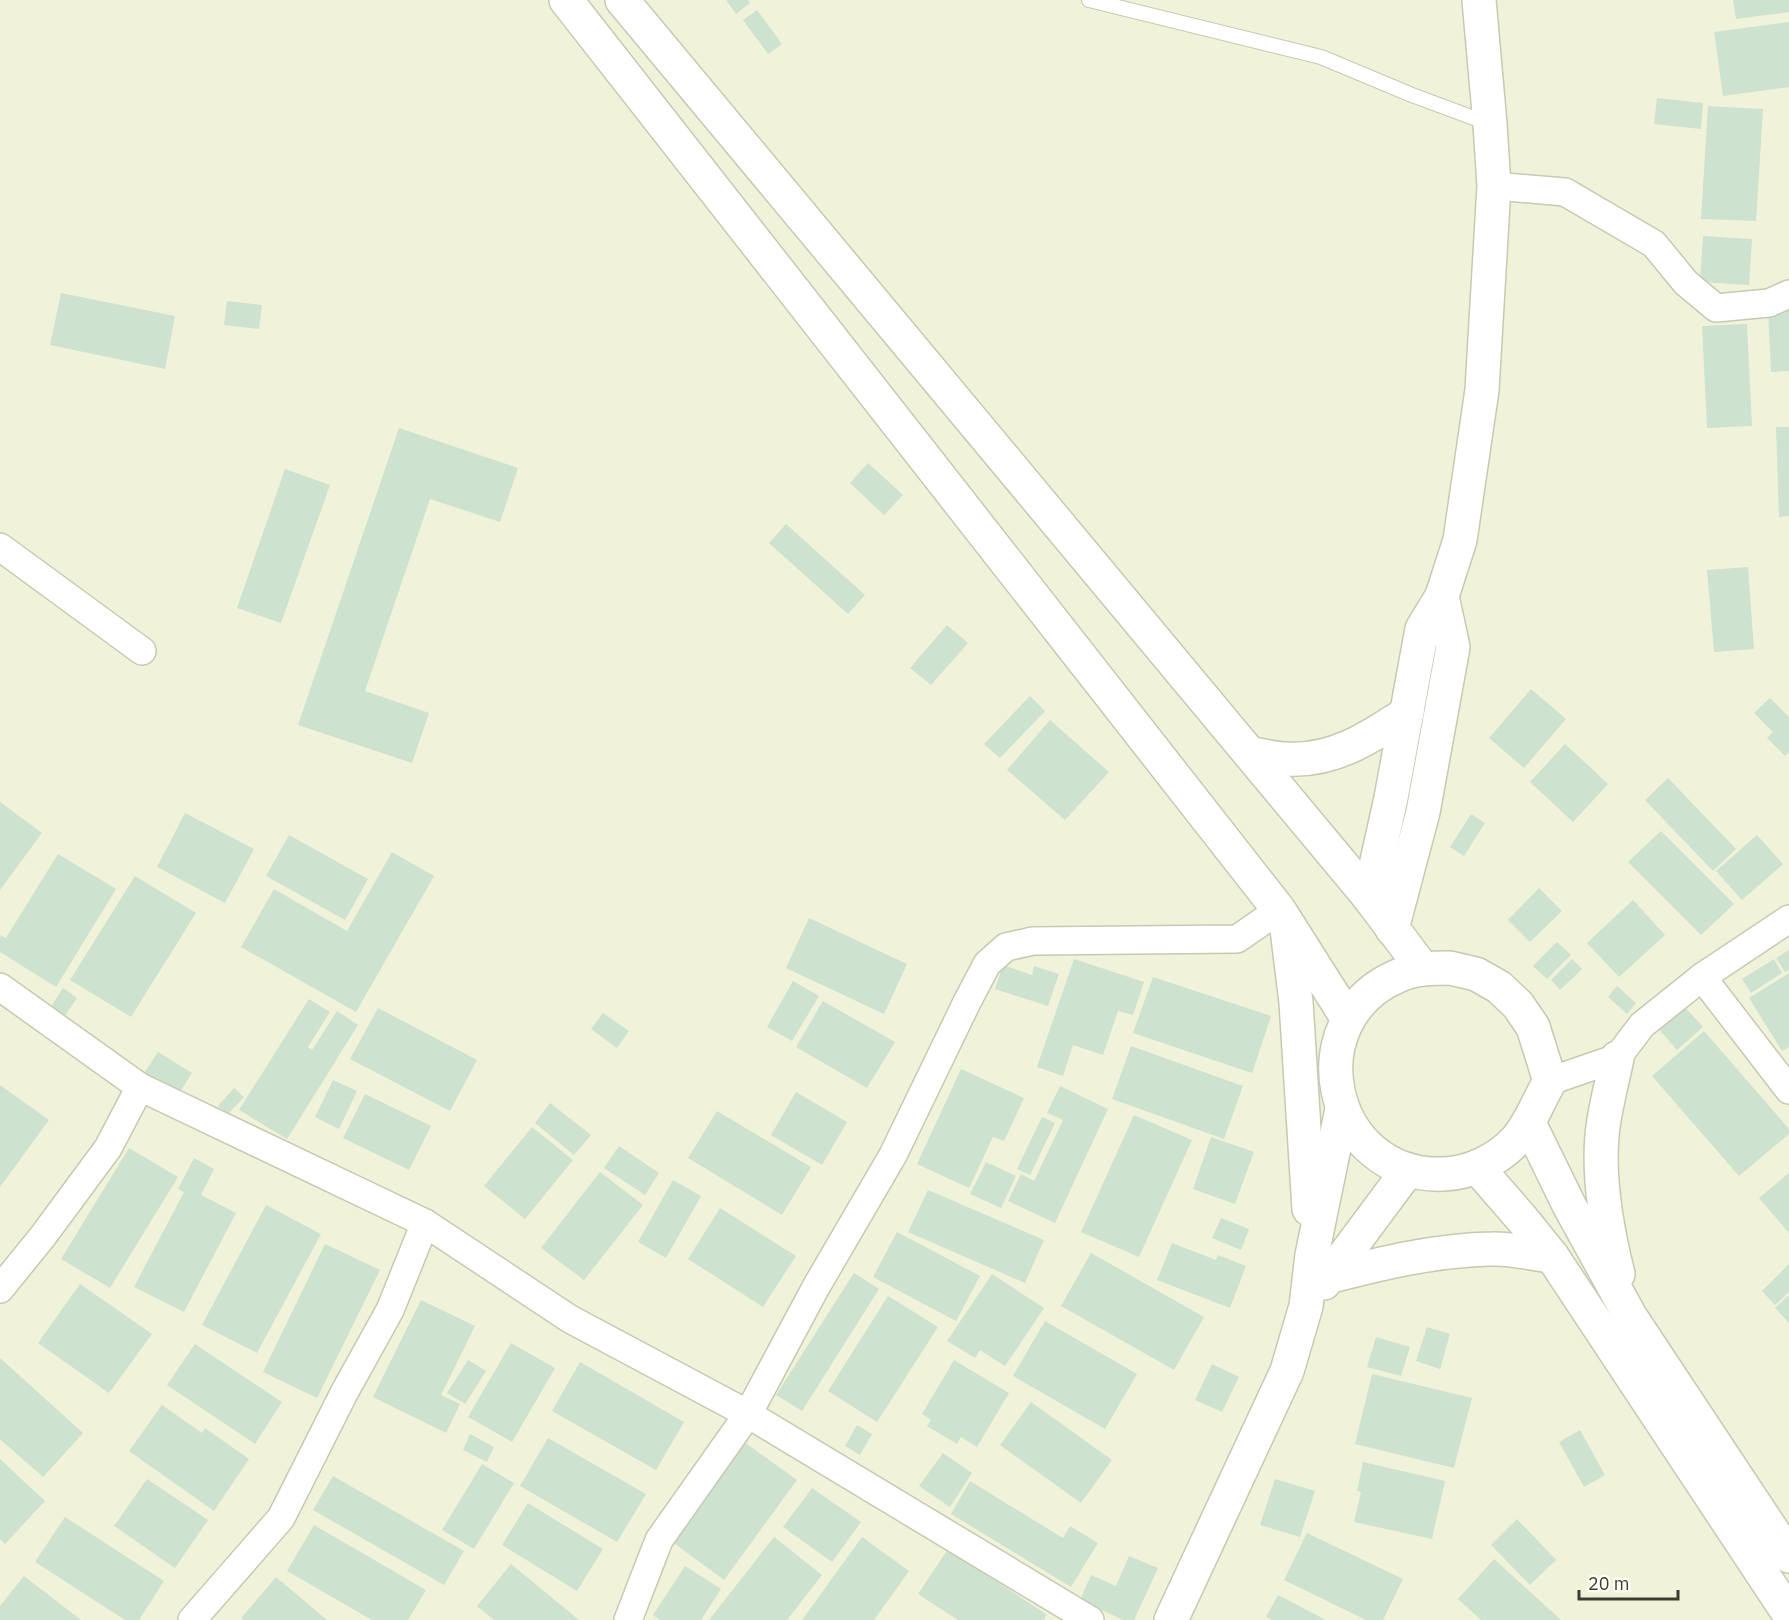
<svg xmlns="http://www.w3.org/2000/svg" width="1789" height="1620" font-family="'IBM Plex Sans',sans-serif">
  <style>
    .building { fill: #cde2cf }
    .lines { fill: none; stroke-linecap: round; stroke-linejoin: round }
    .service-casing { stroke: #c6cab0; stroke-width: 16 }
    .minor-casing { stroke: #c6cab0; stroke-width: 30 }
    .secondary-casing { stroke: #c6cab0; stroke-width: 36 }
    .service { stroke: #fff; stroke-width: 14 }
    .minor { stroke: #fff; stroke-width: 27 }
    .secondary { stroke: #fff; stroke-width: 33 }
  </style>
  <rect width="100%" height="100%" fill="#f0f3d9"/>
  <!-- building -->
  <g class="building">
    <polygon points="726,0 748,0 750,3 736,14"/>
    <polygon points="1733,0 1789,0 1789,12 1736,19"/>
    <polygon points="757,10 782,44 768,54 743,20"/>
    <polygon points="1789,22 1789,87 1723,96 1714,32"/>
    <polygon points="1657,98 1703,103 1701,129 1654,124"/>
    <polygon points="1708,106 1763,109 1756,221 1701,219"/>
    <polygon points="1703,236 1752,239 1749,285 1700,282"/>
    <polygon points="61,293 175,316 165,369 50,345"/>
    <polygon points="227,301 262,305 259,329 224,325"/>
    <polygon points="1768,311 1789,311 1789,371 1771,372"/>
    <polygon points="1747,324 1752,426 1707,428 1702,326"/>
    <polygon points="1776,427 1789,427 1789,516 1779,517"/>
    <polygon points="399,428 518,468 500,522 430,499 365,691 429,713 412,763 298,725"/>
    <polygon points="868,463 903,495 884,515 850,483"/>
    <polygon points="285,469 330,485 281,623 237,608"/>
    <polygon points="786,524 865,595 848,614 769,543"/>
    <polygon points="1748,567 1754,649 1714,652 1707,570"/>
    <polygon points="947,625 968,643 931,685 910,668"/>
    <polygon points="1531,689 1566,719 1524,768 1489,738"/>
    <polygon points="1030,696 1045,711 1000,758 984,744"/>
    <polygon points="1770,698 1789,717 1789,752 1785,756 1767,738 1773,732 1754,713"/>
    <polygon points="1050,720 1109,772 1065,820 1007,770"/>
    <polygon points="1565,744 1608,784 1573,822 1530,782"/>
    <polygon points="1668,778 1736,849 1713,871 1645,800"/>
    <polygon points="0,802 42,833 0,890"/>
    <polygon points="185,813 254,849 225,903 157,867"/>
    <polygon points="1471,814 1485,823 1464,856 1450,847"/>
    <polygon points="1661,831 1734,904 1701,935 1628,862"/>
    <polygon points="289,835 368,879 345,920 266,876"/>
    <polygon points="1757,835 1783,864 1742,900 1716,871"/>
    <polygon points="392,852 434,876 356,1012 241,947 274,889 347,931"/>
    <polygon points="58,854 116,889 56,987 0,952 0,935 6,938"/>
    <polygon points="135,876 196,913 131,1017 70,980"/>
    <polygon points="1539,888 1562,911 1530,942 1508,920"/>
    <polygon points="1633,900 1665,935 1619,977 1587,943"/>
    <polygon points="809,918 907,964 884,1014 786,968"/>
    <polygon points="1557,942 1571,955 1547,979 1533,966"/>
    <polygon points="1789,950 1789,970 1785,972 1776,958"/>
    <polygon points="1074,959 1144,982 1133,1015 1118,1011 1103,1055 1073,1045 1063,1076 1037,1067"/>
    <polygon points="1572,959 1582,969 1560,990 1551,980"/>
    <polygon points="1774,959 1782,973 1751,993 1742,979"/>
    <polygon points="1003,965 1032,975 1034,966 1059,974 1048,1006 995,989"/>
    <polygon points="1789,973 1789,1047 1782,1051 1749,998"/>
    <polygon points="1153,977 1271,1016 1252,1073 1133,1033"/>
    <polygon points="793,981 819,996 792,1041 767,1027"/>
    <polygon points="1617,986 1636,1003 1627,1014 1608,997"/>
    <polygon points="63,988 77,998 64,1017 50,1008"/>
    <polygon points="309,999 330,1012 308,1047 312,1050 337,1011 358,1025 287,1139 239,1110"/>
    <polygon points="823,1001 895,1042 867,1088 796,1047"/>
    <polygon points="1683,1005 1703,1027 1677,1050 1657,1027"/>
    <polygon points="378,1008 477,1060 450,1111 350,1059"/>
    <polygon points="603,1013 629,1031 617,1048 591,1029"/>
    <polygon points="1704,1031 1789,1129 1789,1134 1739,1176 1652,1076"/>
    <polygon points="1131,1046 1243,1086 1224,1139 1112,1099"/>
    <polygon points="158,1052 192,1073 176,1098 142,1076"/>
    <polygon points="961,1069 1024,1098 1004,1141 993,1137 969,1188 917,1164"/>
    <polygon points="333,1080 357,1091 339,1129 315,1117"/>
    <polygon points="0,1085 49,1120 0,1187"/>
    <polygon points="1060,1086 1108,1109 1055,1223 1008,1201 1021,1174 1034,1181 1063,1120 1047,1113"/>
    <polygon points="234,1088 244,1097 228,1114 218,1106"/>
    <polygon points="796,1092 847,1122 822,1165 771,1135"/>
    <polygon points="365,1094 431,1126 409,1170 343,1138"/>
    <polygon points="550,1103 591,1135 574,1155 535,1123"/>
    <polygon points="717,1111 811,1167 782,1215 688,1158"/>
    <polygon points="1134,1115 1192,1140 1139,1257 1081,1232"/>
    <polygon points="1042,1117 1055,1123 1030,1175 1017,1169"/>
    <polygon points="532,1127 573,1160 525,1219 484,1186"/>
    <polygon points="1211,1137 1254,1152 1235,1204 1193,1189"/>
    <polygon points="619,1146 659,1173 645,1195 604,1168"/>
    <polygon points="129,1148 178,1177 110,1288 61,1259"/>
    <polygon points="194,1158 214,1169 201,1195 236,1213 184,1312 134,1287 184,1192 178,1189"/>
    <polygon points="986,1162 1016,1176 1001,1208 970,1194"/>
    <polygon points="600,1172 643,1205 584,1280 541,1248"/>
    <polygon points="1789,1173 1789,1233 1759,1198"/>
    <polygon points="673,1180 701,1196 666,1258 638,1242"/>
    <polygon points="928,1190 1044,1240 1025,1283 908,1232"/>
    <polygon points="266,1205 321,1234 257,1353 202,1325"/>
    <polygon points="720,1208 796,1256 763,1307 688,1259"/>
    <polygon points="1221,1218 1249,1229 1241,1250 1212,1238"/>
    <polygon points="897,1232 980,1276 956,1321 873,1277"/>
    <polygon points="1172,1243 1216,1260 1218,1255 1246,1266 1230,1308 1157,1280"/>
    <polygon points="325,1244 380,1270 317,1398 263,1372"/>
    <polygon points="1091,1253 1204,1317 1174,1370 1061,1306"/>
    <polygon points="1789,1264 1789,1292 1775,1305 1762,1291"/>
    <polygon points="854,1273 879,1289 802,1411 776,1395"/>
    <polygon points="992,1274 1044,1308 1005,1366 980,1350 975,1358 947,1341"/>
    <polygon points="80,1284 152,1334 109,1393 38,1343"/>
    <polygon points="1789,1295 1789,1323 1775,1308"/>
    <polygon points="888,1296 938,1327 877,1422 828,1391"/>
    <polygon points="421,1300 475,1326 441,1395 460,1404 446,1433 373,1397"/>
    <polygon points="1045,1321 1137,1374 1105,1429 1013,1376"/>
    <polygon points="1427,1327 1450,1334 1440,1369 1416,1361"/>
    <polygon points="1376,1337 1410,1347 1401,1376 1367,1367"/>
    <polygon points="511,1343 555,1368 512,1442 468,1417"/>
    <polygon points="195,1344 282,1402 255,1444 167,1385"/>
    <polygon points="0,1358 83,1433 43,1477 0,1439"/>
    <polygon points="468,1360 486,1371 465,1404 447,1393"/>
    <polygon points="954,1360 1009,1393 977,1447 961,1437 957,1444 927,1426 931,1420 922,1414"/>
    <polygon points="580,1362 684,1422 656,1470 552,1411"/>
    <polygon points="1212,1364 1239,1377 1222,1412 1195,1400"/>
    <polygon points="1372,1374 1472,1398 1454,1468 1355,1444"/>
    <polygon points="1031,1402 1112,1460 1081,1503 1000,1445"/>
    <polygon points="162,1405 202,1433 205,1428 249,1459 214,1511 129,1451"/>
    <polygon points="857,1425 872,1434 860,1455 845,1446"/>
    <polygon points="1580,1430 1605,1475 1584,1487 1559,1442"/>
    <polygon points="470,1434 494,1447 487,1462 463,1450"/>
    <polygon points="548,1438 646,1494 617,1542 520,1486"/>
    <polygon points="743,1441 797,1480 724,1580 671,1541"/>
    <polygon points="943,1453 972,1473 950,1507 919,1486"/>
    <polygon points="0,1459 45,1501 5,1544 0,1539"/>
    <polygon points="1363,1462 1445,1481 1432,1539 1354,1522 1361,1492 1357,1491"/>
    <polygon points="482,1464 514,1483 474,1549 442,1530"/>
    <polygon points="333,1476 464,1551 444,1585 313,1510"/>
    <polygon points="147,1479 208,1520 175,1568 114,1526"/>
    <polygon points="1275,1479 1315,1491 1300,1537 1260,1525"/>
    <polygon points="970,1481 1063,1538 1070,1526 1098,1543 1071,1587 951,1514"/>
    <polygon points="812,1488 861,1522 832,1562 783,1527"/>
    <polygon points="528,1503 603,1549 577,1591 502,1545"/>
    <polygon points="65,1517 164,1581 139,1620 125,1620 35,1562"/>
    <polygon points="1517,1519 1556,1560 1530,1585 1491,1545"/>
    <polygon points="314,1525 426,1590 408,1620 372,1620 287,1571"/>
    <polygon points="1307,1533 1403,1579 1383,1620 1366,1620 1284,1580"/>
    <polygon points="774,1537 822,1575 787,1620 709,1620"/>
    <polygon points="862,1537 909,1571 874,1620 802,1620"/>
    <polygon points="948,1549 1047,1615 1043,1620 958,1620 918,1594"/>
    <polygon points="1129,1556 1158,1568 1134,1620 1123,1620 1080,1600 1091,1575 1116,1586"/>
    <polygon points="1494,1559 1561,1620 1481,1620 1458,1599"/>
    <polygon points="511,1564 579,1620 494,1620 477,1606"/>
    <polygon points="685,1566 721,1589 701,1620 660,1620 653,1615"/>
    <polygon points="24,1576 81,1620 0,1620 0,1606"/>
    <polygon points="276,1577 327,1620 243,1620 241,1618"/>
    <polygon points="1278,1595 1326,1620 1272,1620 1266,1617"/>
  </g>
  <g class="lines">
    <!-- service casing -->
    <g class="service-casing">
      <polyline id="service" points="1089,0 1321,57 1412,95 1490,124"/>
    </g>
    <!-- minor casing -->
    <g class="minor-casing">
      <g id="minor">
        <polyline points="1494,186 1565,192 1654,244 1686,283 1716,308 1769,303 1789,294"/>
        <polyline points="0,547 142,651"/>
        <polyline points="1702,977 1789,1090"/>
        <polyline points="0,987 140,1087 425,1223 570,1319 748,1414 1090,1620"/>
        <polyline points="1550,1081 1617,1058 1642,1025 1702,977 1789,919"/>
        <polyline points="0,1289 43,1236 108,1148 140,1087"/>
        <polyline points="192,1620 281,1518 344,1393 390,1310 425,1223"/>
        <polyline points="628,1620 659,1540 748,1414 816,1287 893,1155 967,1002 987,964 1006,947 1033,941 1237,939 1279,910"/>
      </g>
    </g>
    <!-- secondary casing -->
    <g class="secondary-casing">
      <g id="secondary">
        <polyline points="566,0 1279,910 1348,1019"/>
        <polyline points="622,0 1369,897 1423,969"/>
        <path d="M1249 753C1261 755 1274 759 1286 759 1333 762 1369 738 1407 713"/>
        <polyline points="1369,897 1391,798 1422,629 1442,596 1460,540 1482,390 1494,186 1490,124 1479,0"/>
        <polyline points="1287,929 1296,1002 1309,1209"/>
        <polyline points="1392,929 1423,812 1453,647 1442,596"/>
        <path d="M1450 968 1476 974 1499 987 1518 1005 1533 1027 1550 1081C1538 1101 1531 1123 1516 1140 1498 1160 1470 1173 1444 1174 1328 1179 1293 1018 1400 975 1416 968 1433 968 1450 968Z"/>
        <path d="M1617 1058C1612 1084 1604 1110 1602 1136 1598 1181 1607 1230 1618 1274"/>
        <polyline points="1529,1123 1569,1205 1630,1316 1789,1556"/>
        <polyline points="1477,1167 1523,1220 1552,1256 1789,1614"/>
        <path d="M1328 1277C1382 1263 1436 1250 1492 1249 1511 1248 1532 1254 1552 1256"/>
        <polyline points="1324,1283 1408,1170"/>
        <polyline points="1171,1620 1287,1371 1306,1306 1312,1255 1342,1109"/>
      </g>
    </g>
    <!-- service -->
    <use href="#service" class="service"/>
    <!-- minor -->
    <use href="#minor" class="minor"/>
    <!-- secondary -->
    <use href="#secondary" class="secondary"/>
  </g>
  <!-- scale -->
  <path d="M1579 1590v9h99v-9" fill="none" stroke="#3c3e33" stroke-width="3"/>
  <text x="1588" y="1590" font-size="18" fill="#3c3e33" stroke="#fdfff4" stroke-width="4.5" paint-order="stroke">20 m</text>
</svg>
